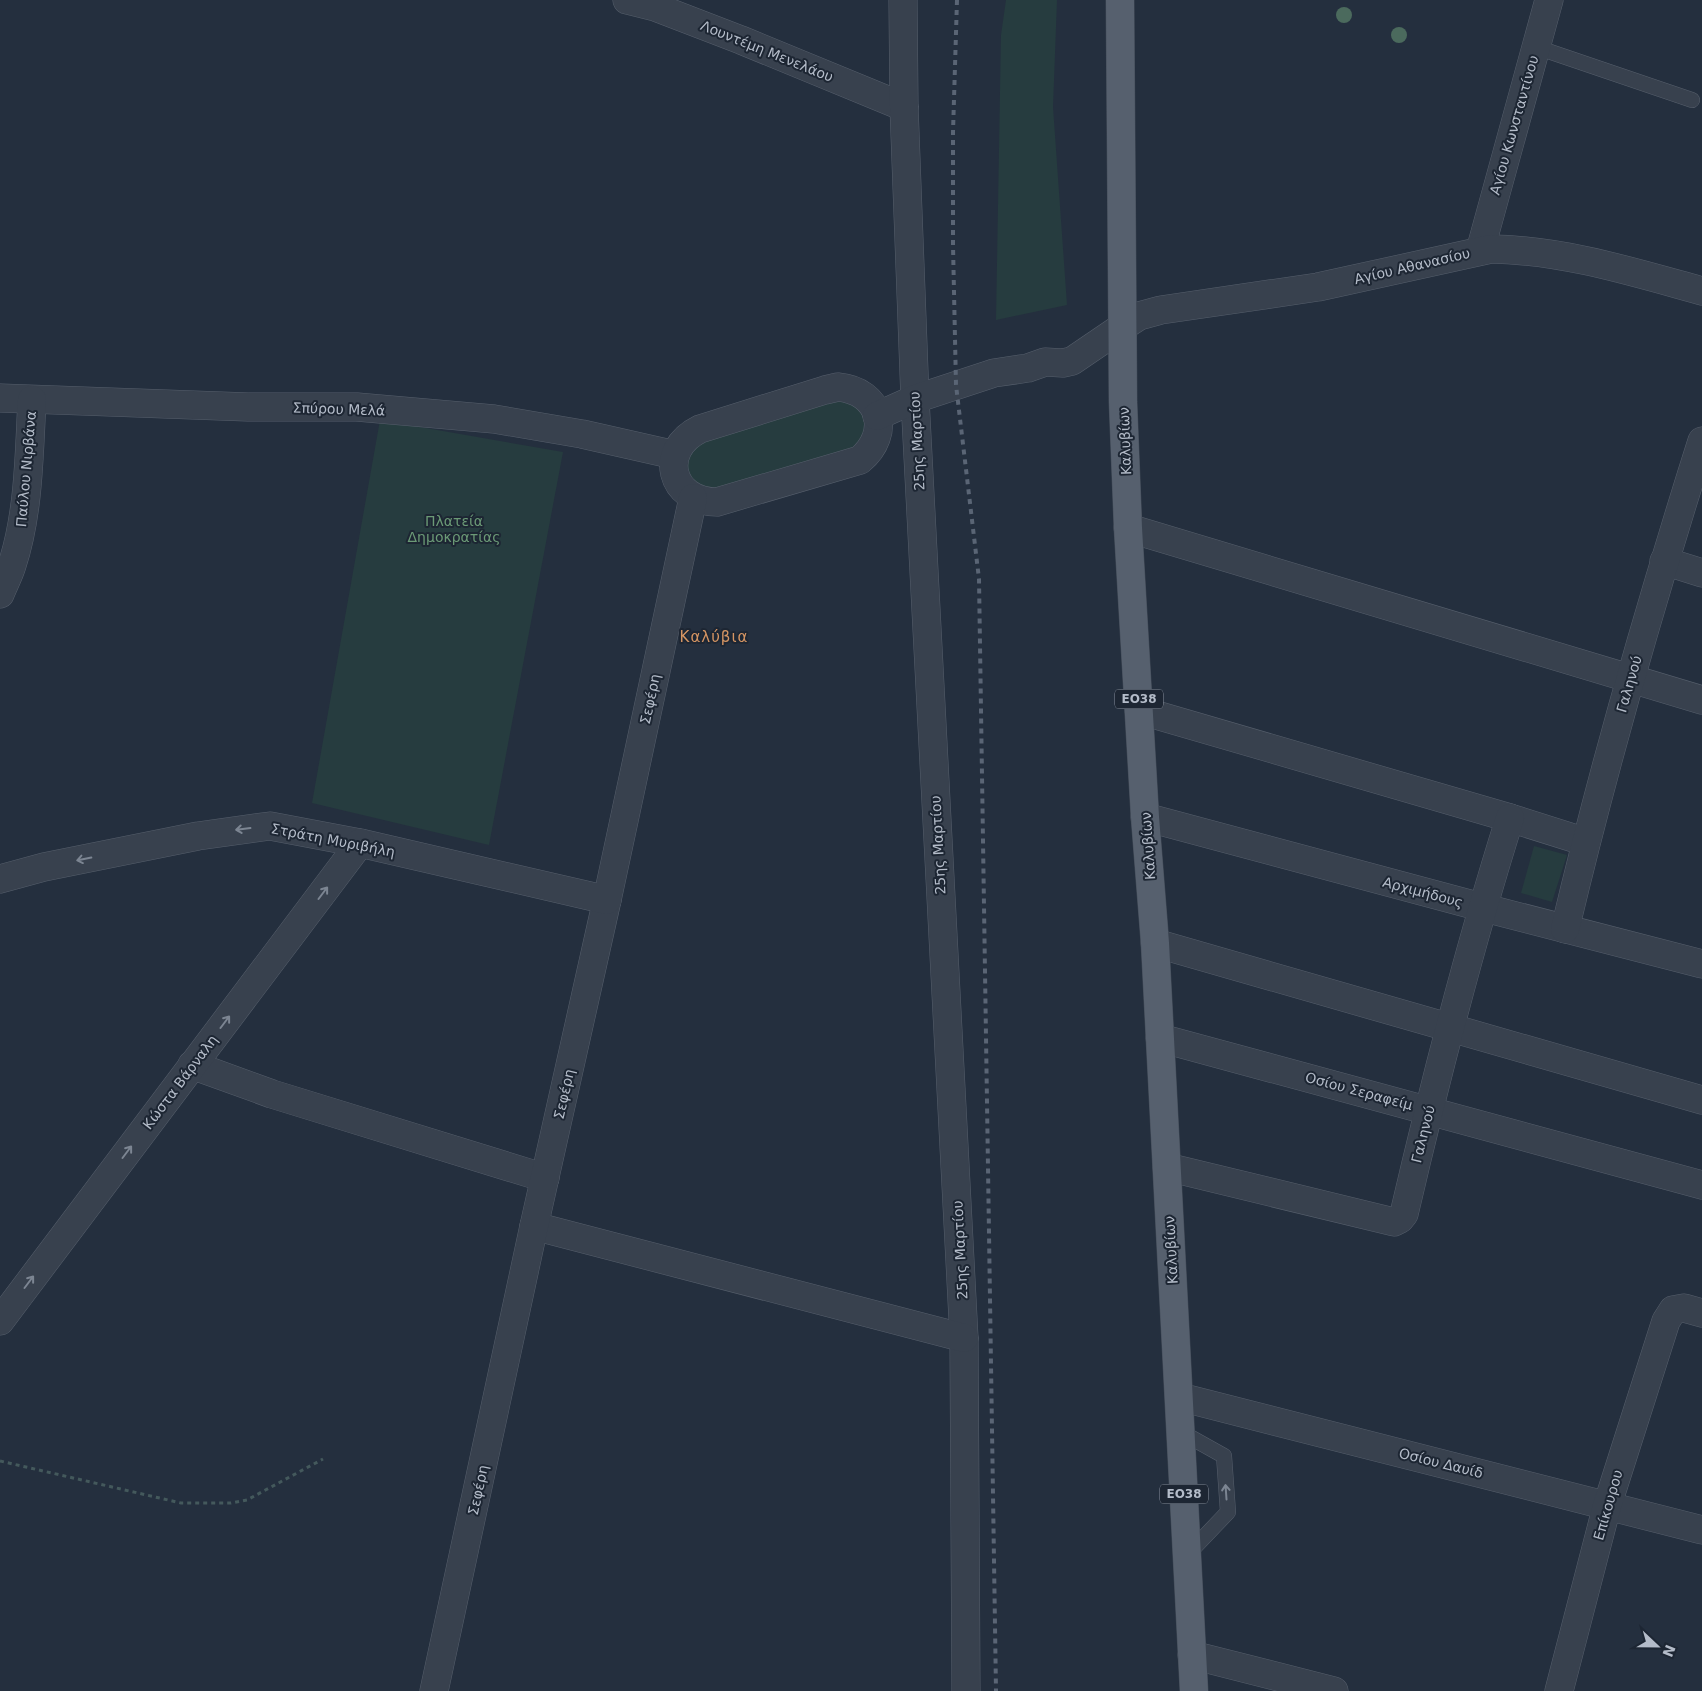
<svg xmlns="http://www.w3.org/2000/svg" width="1702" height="1691" font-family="'DejaVu Sans',sans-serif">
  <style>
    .green { fill: #263c3f }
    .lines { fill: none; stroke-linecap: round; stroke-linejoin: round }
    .service-casing { stroke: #565f6c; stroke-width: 16 }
    .minor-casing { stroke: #565f6c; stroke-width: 29 }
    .tertiary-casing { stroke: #565f6c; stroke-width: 29 }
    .primary-casing { stroke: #414a57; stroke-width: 29 }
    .path { stroke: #44595c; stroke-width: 3; stroke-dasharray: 4 4; stroke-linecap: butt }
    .service { stroke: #38414e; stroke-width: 15 }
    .minor { stroke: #38414e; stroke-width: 28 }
    .tertiary { stroke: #38414e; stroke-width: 28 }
    .primary { stroke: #56606e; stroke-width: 28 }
    .rail { stroke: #5a6575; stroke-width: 4; stroke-dasharray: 5 5; stroke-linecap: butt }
    .tree { fill: #4b6a5d }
    .oneway { stroke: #7c8592 }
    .labels { text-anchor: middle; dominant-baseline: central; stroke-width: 4; stroke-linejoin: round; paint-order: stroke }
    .shield { fill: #1d2633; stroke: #878f9c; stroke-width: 1 }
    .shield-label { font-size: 12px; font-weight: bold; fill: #b4bcc9 }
    .street-label { font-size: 14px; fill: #b4bcc9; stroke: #1d2633 }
    .park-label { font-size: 14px; fill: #6b9a76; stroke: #1d2633 }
    .neighbourhood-label { font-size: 15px; letter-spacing: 1px; fill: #d59563; stroke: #1d2633 }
  </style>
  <rect width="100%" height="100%" fill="#242f3e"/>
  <!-- green -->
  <g class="green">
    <polygon points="1006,0 1057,0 1053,107 1067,305 996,320 1001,35"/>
    <polygon points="850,398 867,416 865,445 707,492 686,474 685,461 699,437"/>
    <polygon points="380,420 563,452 489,845 312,803"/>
    <polygon points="1534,846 1567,855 1552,902 1521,893"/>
  </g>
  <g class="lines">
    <!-- service casing -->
    <g class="service-casing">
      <g id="service">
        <polyline points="1536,47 1692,100"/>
        <polyline points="1181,1432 1224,1456 1228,1512 1187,1555"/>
      </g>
    </g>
    <!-- minor casing -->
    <g class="minor-casing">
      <g id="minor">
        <polyline points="627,0 655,7 741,40 904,107"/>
        <polyline points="903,0 904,107 915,399 964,1338 966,1691"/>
        <polyline points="1480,251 1549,0"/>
        <path d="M1122 327 1139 316 1161 310 1318 287 1491 249C1563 250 1633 272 1702 291"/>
        <polyline points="0,398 248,407 357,407 494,419 582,434 675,455"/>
        <polyline points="1128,528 1702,700"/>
        <polyline points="1664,561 1702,573"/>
        <path d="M0 594C4 584 9 575 12 565 29 513 29 455 32 400"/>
        <polyline points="1139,710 1510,818 1586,842"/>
        <polyline points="1145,817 1481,907 1702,964"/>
        <path d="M1565 929C1604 765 1651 602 1702 441"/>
        <polyline points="1155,943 1702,1100"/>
        <polyline points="1160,1038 1702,1185"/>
        <polyline points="192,1065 272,1094 545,1178"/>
        <path d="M1167 1167 1394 1222 1400 1219 1404 1214C1435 1081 1469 948 1510 818"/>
        <polyline points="534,1226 964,1338"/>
        <polyline points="1180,1397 1702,1530"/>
        <polyline points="1192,1655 1334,1691"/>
        <polyline points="434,1691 534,1226 607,900"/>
        <polyline points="1559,1691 1607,1506 1666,1321 1673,1310 1684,1308 1702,1313"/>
      </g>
    </g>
    <!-- tertiary casing -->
    <g class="tertiary-casing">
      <g id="tertiary">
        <path d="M838 387C881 391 892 433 860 460L717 502C670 502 657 450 700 429L825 390Z"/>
        <polyline points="877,416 915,399 994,373 1028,368 1045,362 1063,363 1072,361 1122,327"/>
        <polyline points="0,879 44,867 198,836 270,826 360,843 607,900 693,498"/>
        <polyline points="0,1321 360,843"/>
      </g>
    </g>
    <!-- primary casing -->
    <g class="primary-casing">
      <polyline id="primary" points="1120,0 1123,402 1128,528 1145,817 1155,943 1194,1691"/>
    </g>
    <!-- path -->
    <polyline class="path" points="0,1461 181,1503 231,1503 247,1500 323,1459"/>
    <!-- service -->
    <use href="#service" class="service"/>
    <!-- minor -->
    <use href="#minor" class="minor"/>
    <!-- tertiary -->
    <use href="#tertiary" class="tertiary"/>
    <!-- primary -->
    <use href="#primary" class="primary"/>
    <!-- rail -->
    <polyline class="rail" points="957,0 953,132 953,245 956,385 979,579 996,1691"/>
  </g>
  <!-- trees -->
  <g class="tree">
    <circle cx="1344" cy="15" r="8"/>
    <circle cx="1399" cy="35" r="8"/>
  </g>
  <!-- one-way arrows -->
  <defs><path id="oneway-shaft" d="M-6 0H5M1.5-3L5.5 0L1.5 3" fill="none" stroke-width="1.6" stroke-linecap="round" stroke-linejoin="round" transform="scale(1.25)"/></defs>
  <g class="oneway">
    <use href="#oneway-shaft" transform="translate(243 829) rotate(173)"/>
    <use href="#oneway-shaft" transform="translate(84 859) rotate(169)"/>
    <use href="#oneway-shaft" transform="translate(323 893) rotate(-53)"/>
    <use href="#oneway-shaft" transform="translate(225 1022) rotate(-53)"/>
    <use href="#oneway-shaft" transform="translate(127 1152) rotate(-53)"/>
    <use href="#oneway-shaft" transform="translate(29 1282) rotate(-53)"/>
    <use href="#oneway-shaft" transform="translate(1226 1492) rotate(-94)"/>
  </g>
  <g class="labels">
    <!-- shield labels -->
    <g class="shield">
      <rect x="1115" y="689.5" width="48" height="19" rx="4"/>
      <rect x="1160" y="1484.5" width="48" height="19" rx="4"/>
    </g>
    <g class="shield-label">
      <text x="1139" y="699">ΕΟ38</text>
      <text x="1184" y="1494">ΕΟ38</text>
    </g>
    <!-- street labels -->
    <g class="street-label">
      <text transform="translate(767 51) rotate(22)">Λουντέμη Μενελάου</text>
      <text transform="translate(1514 125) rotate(-74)">Αγίου Κωνσταντίνου</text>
      <text transform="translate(1412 266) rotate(-13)">Αγίου Αθανασίου</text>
      <text transform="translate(339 409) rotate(2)">Σπύρου Μελά</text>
      <text transform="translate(917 441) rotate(-93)">25ης Μαρτίου</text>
      <text transform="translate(1125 441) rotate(-92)">Καλυβίων</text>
      <text transform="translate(26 469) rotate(-85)">Παύλου Νιρβάνα</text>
      <text transform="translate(1629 684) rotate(-74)">Γαληνού</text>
      <text transform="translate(650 699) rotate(-78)">Σεφέρη</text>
      <text transform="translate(333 840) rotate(11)">Στράτη Μυριβήλη</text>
      <text transform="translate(938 845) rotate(-93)">25ης Μαρτίου</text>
      <text transform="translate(1148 846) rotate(-94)">Καλυβίων</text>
      <text transform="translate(1423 892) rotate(15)">Αρχιμήδους</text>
      <text transform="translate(180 1082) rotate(-53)">Κώστα Βάρναλη</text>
      <text transform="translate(1359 1091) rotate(15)">Οσίου Σεραφείμ</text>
      <text transform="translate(564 1094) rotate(-77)">Σεφέρη</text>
      <text transform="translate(1423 1134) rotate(-76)">Γαληνού</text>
      <text transform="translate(960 1250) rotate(-93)">25ης Μαρτίου</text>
      <text transform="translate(1171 1250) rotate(-93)">Καλυβίων</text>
      <text transform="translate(1441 1463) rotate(14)">Οσίου Δαυίδ</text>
      <text transform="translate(478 1490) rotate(-78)">Σεφέρη</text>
      <text transform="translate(1608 1505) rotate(-74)">Επίκουρου</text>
    </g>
    <!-- park labels -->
    <g class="park-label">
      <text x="454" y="521">Πλατεία<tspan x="454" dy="16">Δημοκρατίας</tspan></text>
    </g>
    <!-- neighbourhood labels -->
    <g class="neighbourhood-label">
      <text x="714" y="637">Καλύβια</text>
    </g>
  </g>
  <!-- north arrow -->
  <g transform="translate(1657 1646) rotate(112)" stroke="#1d2633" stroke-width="4" paint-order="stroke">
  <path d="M0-4L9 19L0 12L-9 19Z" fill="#b4bcc9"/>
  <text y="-8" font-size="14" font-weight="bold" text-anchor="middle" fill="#b4bcc9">N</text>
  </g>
</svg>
